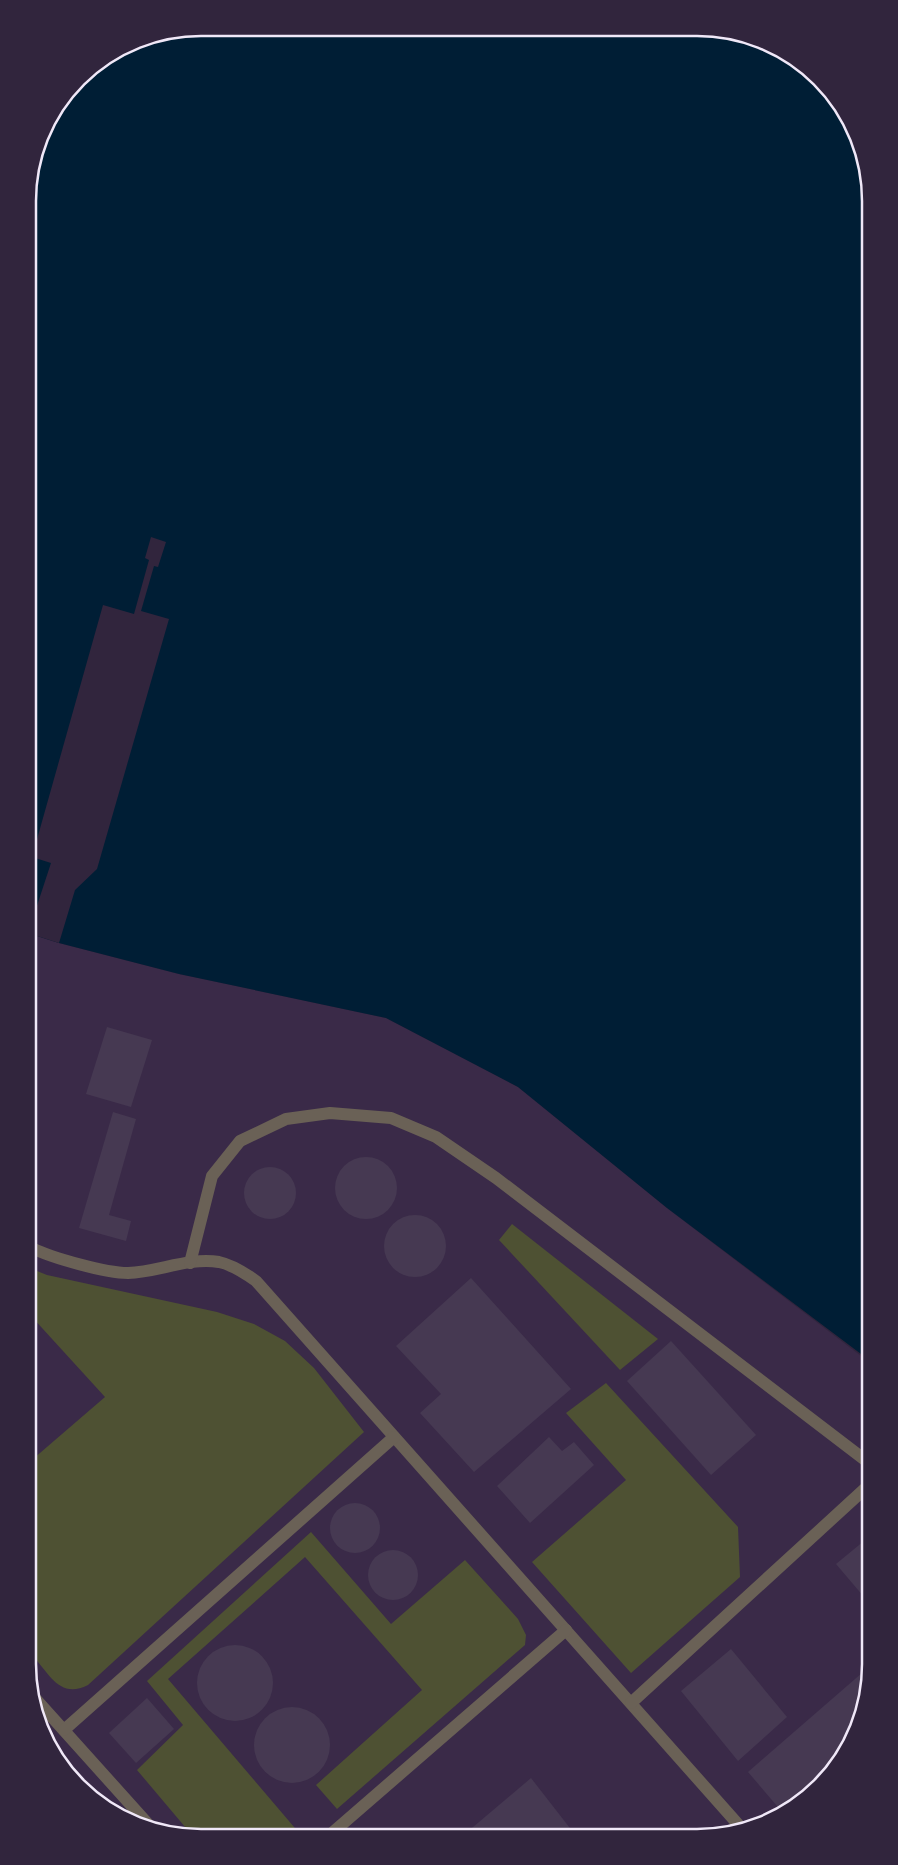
<svg xmlns="http://www.w3.org/2000/svg" width="898" height="1865" font-family="Raleway,sans-serif">
  <style>
    .built { fill: #3a2a48 }
    .green { fill: #4e5133 }
    .water { fill: #001e35 }
    .pier { fill: #31253d }
    .building { fill: #463952 }
    .lines { fill: none; stroke-linecap: round; stroke-linejoin: round }
    .service { stroke: #6a6156; stroke-width: 12 }
    .rim { fill: none; stroke: #f0e8f8; stroke-width: 2.5 }
  </style>
  <rect width="100%" height="100%" fill="#31253d"/>
  <!-- built -->
  <polygon class="built" points="31,934 59,943 179,974 386,1018 518,1087 667,1208 869,1362 870,1675 857,1730 828,1778 793,1808 742,1831 168,1834 87,1794 51,1751 34,1709"/>
  <!-- green -->
  <g class="green">
    <polygon points="512,1224 658,1339 620,1370 499,1240"/>
    <path d="M32 1269 47 1275 217 1312 254 1324 285 1341 314 1368 364 1432 88 1685C60 1699 50 1675 33 1656V1459L105 1397 32 1317Z"/>
    <polygon points="606,1383 738,1527 740,1577 631,1673 532,1562 626,1480 566,1413"/>
    <polygon points="311,1532 391,1624 465,1560 518,1619 526,1635 525,1645 337,1809 316,1785 422,1690 305,1557 168,1679 300,1834 191,1834 137,1770 183,1725 147,1681"/>
  </g>
  <!-- water -->
  <polygon class="water" points="201,28 730,31 811,71 847,114 864,156 869,1360 667,1208 518,1087 386,1018 179,974 59,943 31,934 29,179 46,124 87,71 135,41"/>
  <!-- pier -->
  <polygon class="pier" points="151,537 166,542 158,567 154,566 141,611 169,619 97,869 75,890 59,943 31,934 31,924 51,863 32,857 103,605 134,614 149,560 145,558"/>
  <!-- building -->
  <g class="building">
    <polygon points="107,1027 152,1040 131,1107 86,1094"/>
    <polygon points="113,1112 136,1119 109,1215 131,1221 126,1241 79,1228"/>
    <circle cx="366" cy="1188" r="31"/>
    <circle cx="270" cy="1193" r="26"/>
    <circle cx="415" cy="1246" r="31"/>
    <polygon points="471,1278 571,1389 474,1472 420,1413 441,1394 396,1346"/>
    <polygon points="671,1341 756,1435 711,1475 627,1381"/>
    <polygon points="549,1437 562,1451 574,1442 594,1465 530,1523 497,1486"/>
    <circle cx="355" cy="1528" r="25"/>
    <polygon points="870,1536 870,1604 836,1564"/>
    <circle cx="393" cy="1575" r="25"/>
    <circle cx="235" cy="1683" r="38"/>
    <polygon points="731,1649 787,1717 738,1761 681,1691"/>
    <polygon points="870,1666 870,1675 857,1730 828,1778 793,1808 783,1813 748,1772"/>
    <polygon points="147,1698 174,1729 136,1763 109,1733"/>
    <circle cx="292" cy="1745" r="38"/>
    <polygon points="531,1778 573,1832 466,1833"/>
  </g>
  <g class="lines">
    <!-- service -->
    <g class="service">
      <path d="M32 1248C52 1258 106 1273 128 1273 158 1272 189 1257 219 1262 233 1265 245 1273 256 1281L744 1831"/>
      <polyline points="190,1263 212,1176 240,1141 286,1119 330,1113 391,1118 436,1137 496,1178 869,1463"/>
      <polyline points="33,1696 148,1824"/>
      <polyline points="631,1703 869,1485"/>
      <polyline points="64,1730 394,1437"/>
      <polyline points="332,1833 566,1630"/>
    </g>
  </g>
  <!-- crop -->
  <path d="M0 0H898V1865H0ZM201 36H697A165 165 0 0 1 862 201V1664A165 165 0 0 1 697 1829H201A165 165 0 0 1 36 1664V201A165 165 0 0 1 201 36Z" fill="#31253d" fill-rule="evenodd"/>
  <path class="rim" d="M201 36H697A165 165 0 0 1 862 201V1664A165 165 0 0 1 697 1829H201A165 165 0 0 1 36 1664V201A165 165 0 0 1 201 36Z"/>
</svg>
